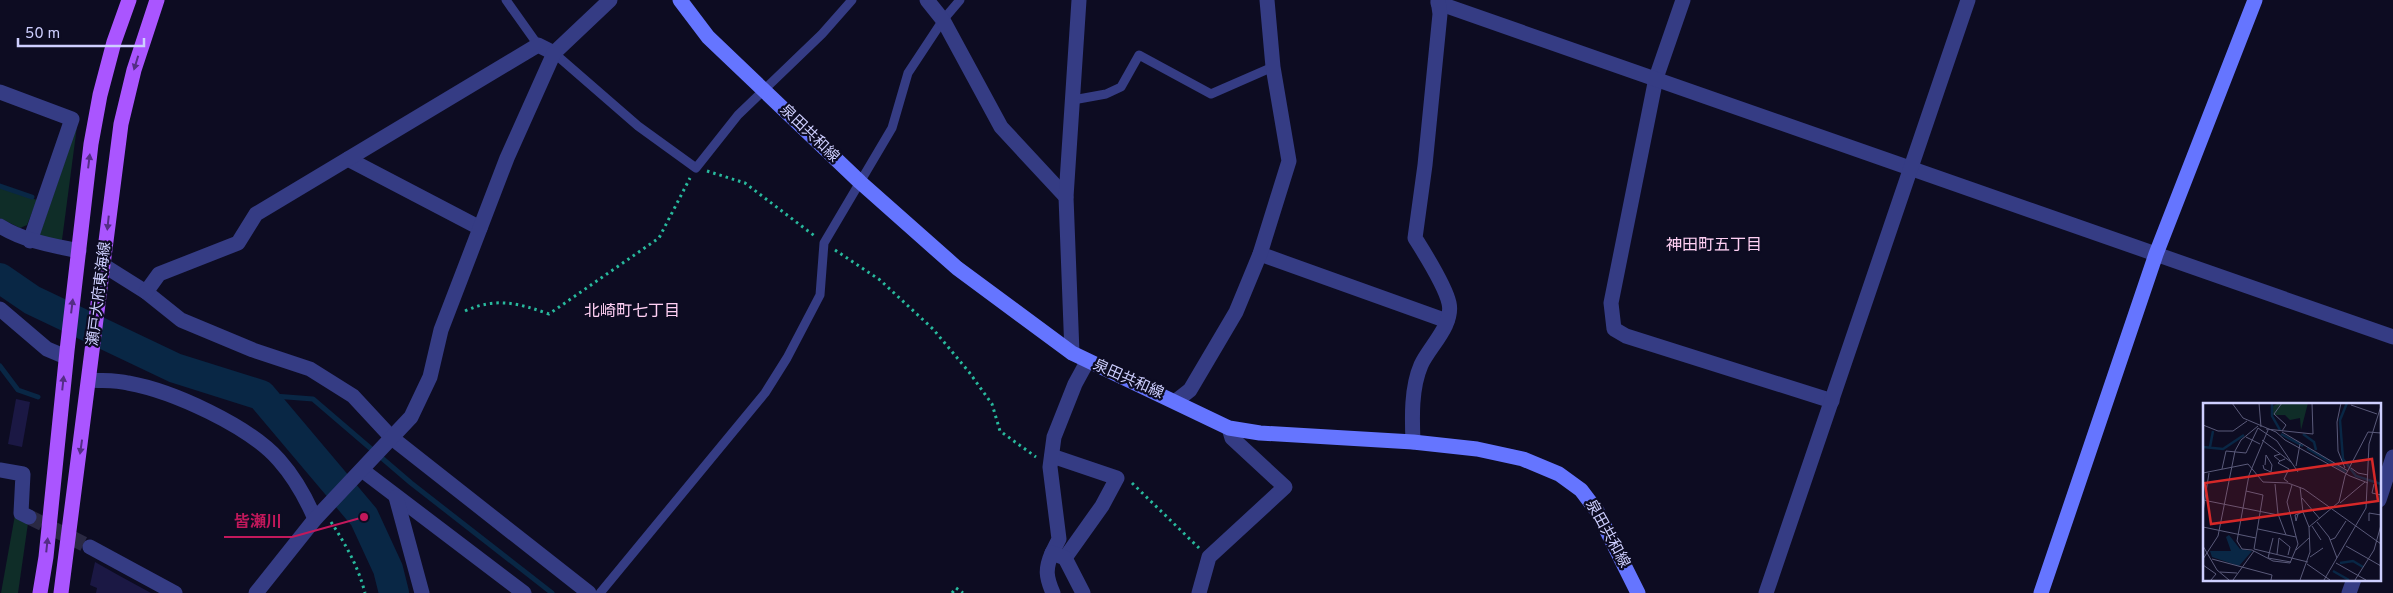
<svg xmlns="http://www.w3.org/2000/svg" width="2393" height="593" font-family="Overpass,'Noto Sans JP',sans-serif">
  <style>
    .green { fill: #0f2d28 }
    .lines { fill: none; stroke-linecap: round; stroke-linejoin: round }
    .stream { stroke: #092745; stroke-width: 5 }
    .river { stroke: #092745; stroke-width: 30 }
    .building { fill: #1b1844 }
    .street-tunnel { stroke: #2a2943; stroke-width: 15; stroke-dasharray: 15 8; stroke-linecap: butt }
    .path { stroke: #28b99d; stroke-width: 3; stroke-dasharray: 2.5 4; stroke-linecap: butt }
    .lane { stroke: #353c84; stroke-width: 9 }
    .street { stroke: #353c84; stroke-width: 15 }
    .secondary { stroke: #6575ff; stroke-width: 15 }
    .primary { stroke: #a5f; stroke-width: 15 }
    .oneway { fill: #542d85 }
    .labels { text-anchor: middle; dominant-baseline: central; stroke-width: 4.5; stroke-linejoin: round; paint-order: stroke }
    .street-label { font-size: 15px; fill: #cecfff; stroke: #0d0c22 }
    .neighbourhood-label { font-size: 16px; fill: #ffd0f4; stroke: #0d0c22 }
    .inset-river { fill: none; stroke: #092745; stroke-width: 2.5 }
    .inset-road { fill: none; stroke: #5a5a7a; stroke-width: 1 }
    .view { fill: #d62828; fill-opacity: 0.15; stroke: #d62828; stroke-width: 2.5 }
    .inset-edge { fill: none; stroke: #cecfff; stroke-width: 2.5 }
    .leader { fill: none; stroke: #c2185b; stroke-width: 2 }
    .callout-dot { fill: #c2185b; stroke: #0d0c22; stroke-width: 2 }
    .callout-label { font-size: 16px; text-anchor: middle; font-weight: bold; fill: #c2185b; stroke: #0d0c22; stroke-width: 4.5; stroke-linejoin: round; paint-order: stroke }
  </style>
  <rect width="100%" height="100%" fill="#0d0c22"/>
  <!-- green -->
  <g class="green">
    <polygon points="77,126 62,240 39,237"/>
    <polygon points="0,188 37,200 27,225 20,228 0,218"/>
    <polygon points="15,515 28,523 18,593 1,593"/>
  </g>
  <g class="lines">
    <!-- stream -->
    <g class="stream">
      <polyline points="0,186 32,197"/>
      <polyline points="0,366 18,390 38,397"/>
      <polyline points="261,395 313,399 411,483 552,593"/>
    </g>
    <!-- river -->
    <polyline class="river" points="0,278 32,300 175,368 261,395 364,517 388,569 394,593"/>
  </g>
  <!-- building -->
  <g class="building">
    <polygon points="16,399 30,402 22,447 8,444"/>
    <polygon points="95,562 118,575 151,593 96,593 97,588 90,585"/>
  </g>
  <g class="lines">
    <!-- street-tunnel -->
    <polyline class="street-tunnel" points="29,517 90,547"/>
    <!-- path -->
    <g class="path">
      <polyline points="707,171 745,183 816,237"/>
      <polyline points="835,250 880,280 933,329 969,372 992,404 1000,431 1036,457"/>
      <path d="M465 311C496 297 518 303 549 314L659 238 690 178"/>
      <polyline points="1132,483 1199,548"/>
      <path d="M331 522C346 545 358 566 365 593"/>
      <polyline points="952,593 956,588 963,593"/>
    </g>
    <!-- lane -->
    <g class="lane">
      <polyline points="506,0 538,45"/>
      <polyline points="554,53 638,126 696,168 738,115 822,34 852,0"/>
      <polyline points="1073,100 1106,94 1121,87 1139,55 1211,94 1273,67"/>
      <polyline points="600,593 765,393 787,358 820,295 824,243 892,128 908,73 943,20 960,0"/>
    </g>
    <!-- street -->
    <g class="street">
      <polyline points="927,0 943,20 1001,127 1066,197"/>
      <polyline points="1683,0 1656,78 1611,303 1614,329 1626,336 1832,401"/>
      <polyline points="1438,3 2393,337"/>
      <polyline points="0,92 72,119 30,241"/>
      <polyline points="348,159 480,228"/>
      <path d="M0 226C24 241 51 245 79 251"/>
      <polyline points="1260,254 1447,321"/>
      <polyline points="103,265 146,292 181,320 253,350 310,369 353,396 392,438 589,593"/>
      <polyline points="146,292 159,274 238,243 256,214 538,45 554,53"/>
      <polyline points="0,309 47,349 66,357"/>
      <polyline points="1072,353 1066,197 1079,0"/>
      <path d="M90 380C102 381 116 380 128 383 173 391 249 426 279 460 295 478 306 498 315 519"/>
      <polyline points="1176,401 1190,390 1236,312 1260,254 1289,161 1273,67 1267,0"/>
      <path d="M1413 442C1412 418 1411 388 1421 365 1429 347 1454 325 1449 303 1445 285 1425 254 1415 238L1425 165 1440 14 1438 0"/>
      <polyline points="1052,456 1117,478 1102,506 1065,558"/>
      <polyline points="0,470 23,474 21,513 29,517"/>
      <polyline points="362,470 524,593"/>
      <polyline points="396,497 422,593"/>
      <polyline points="2379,500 2393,457"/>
      <polyline points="90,547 175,593"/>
      <polyline points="1052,553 1059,539 1050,467 1054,437 1075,384 1087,362"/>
      <polyline points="256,593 315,519 411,417 430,377 441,330 507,158 554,53 610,0"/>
      <path d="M1053 593C1046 577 1045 569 1052 553L1065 558 1083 593"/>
      <polyline points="1199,593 1209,557 1285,487 1232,438 1229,428"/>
      <polyline points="1766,593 1968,0"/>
      <polyline points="2349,593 2354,579"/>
    </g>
    <!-- secondary -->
    <g class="secondary">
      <polyline points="680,0 708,37 860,182 957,268 1072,353 1229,428 1260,433 1413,442 1477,449 1523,459 1559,474 1581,490 1597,511 1638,593"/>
      <polyline points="2041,593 2156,254 2255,0"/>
    </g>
    <!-- primary -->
    <g class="primary">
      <polyline points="40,593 46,557 67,351 91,144 100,95 114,42 129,0"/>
      <polyline points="61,593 121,124 134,70 157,0"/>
    </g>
  </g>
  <!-- one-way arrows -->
  <defs><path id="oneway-solid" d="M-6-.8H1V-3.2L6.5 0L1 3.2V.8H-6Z" transform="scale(1.25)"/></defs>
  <g class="oneway">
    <use href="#oneway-solid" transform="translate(136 63) rotate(107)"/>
    <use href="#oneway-solid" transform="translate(89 161) rotate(-83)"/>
    <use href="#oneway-solid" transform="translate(108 223) rotate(96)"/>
    <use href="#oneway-solid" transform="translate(72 306) rotate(-83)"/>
    <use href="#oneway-solid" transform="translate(63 383) rotate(-84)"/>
    <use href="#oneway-solid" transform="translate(81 447) rotate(98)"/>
    <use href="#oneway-solid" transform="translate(47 545) rotate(-84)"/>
  </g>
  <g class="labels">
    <!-- street labels -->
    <g class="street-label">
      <text transform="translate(809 134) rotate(44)">泉田共和線</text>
      <text transform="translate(100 294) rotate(-83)">瀬戸大府東海線</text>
      <text transform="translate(1128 380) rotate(24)">泉田共和線</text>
      <text transform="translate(1607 534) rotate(61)">泉田共和線</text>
    </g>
    <!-- neighbourhood labels -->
    <g class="neighbourhood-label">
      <text x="1714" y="246">神田町五丁目</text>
      <text x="632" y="312">北崎町七丁目</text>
    </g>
  </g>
  <!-- overview -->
  <g transform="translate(2203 403)">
    <rect width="178" height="178" fill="#0d0c22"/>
    <path d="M76 0H105L98 27 97 15 87 17 82 12H69L68 4Z" fill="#0f2d28"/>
    <path d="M26 132 37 146 49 148 36 163 9 154 7 148H28L23 134Z" fill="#092745"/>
    <path class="inset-river" d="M69 0V13L77 27M144 0 137 17 140 56 153 73 178 81M78 31 100 43M100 31 111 39 113 47M0 44 20 46 41 32M7 44 10 28M104 45 143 69M137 160 150 158 160 164M130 168 146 177"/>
    <path class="inset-road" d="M29 0 40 15 73 29 82 37 147 73 165 80M56 0 58 24M138 0 134 19 135 48 142 65M148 2 174 11M0 22 15 28H30L44 18M63 26 110 31 109 0M65 27 46 72 34 138 39 146 49 147 70 158 87 160 95 141 84 99 89 82M79 28 83 22 71 11 79 0M79 29 145 68M43 34 57 41M59 37 88 59M77 51 71 53 77 58 82 56M77 58 75 60 86 66 81 76 85 79M60 62 61 66 68 69 69 62 63 52 62 62M93 63 97 41M148 65 155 70 165 72M19 66 23 48 43 50 55 25 74 38 95 69M0 70 45 61 60 79 85 80 101 86 178 141M72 81 75 111 83 132M171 81 169 90 178 92M43 88 60 92 51 146 105 159M99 95 117 116M0 97 75 112M137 100 162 79M0 109 6 70M95 111 93 118 92 112 100 109M166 118V110L178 112M114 119 126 134 134 155M109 123 118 137M0 124 53 135M106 124 136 99 142 73 165 29 178 30M55 126 93 134M70 135 65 155 88 159M127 137 132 135 143 118M0 143 14 167 26 177M143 143 178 163M93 147 106 135M74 151 76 135 87 144 85 152M107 154 120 145M0 156 15 133 32 48 38 37 55 23M9 156 69 172 68 177M133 160 163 177M104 161 127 177M0 162 13 171 8 177M17 169 34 170M30 177 51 148M97 177 107 149 106 124 100 109 97 84M121 177 163 105 166 41 178 3M152 177 171 147 178 122"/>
    <path class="view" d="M169 56 175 98 8 121 2 80Z"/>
    <rect width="178" height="178" class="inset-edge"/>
  </g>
  <!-- callouts -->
  <path class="leader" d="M364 517L292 537H224"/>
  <circle class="callout-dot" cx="364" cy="517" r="5"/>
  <g class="callout-label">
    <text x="258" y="527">皆瀬川</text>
  </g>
  <!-- scale -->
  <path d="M18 38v8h126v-8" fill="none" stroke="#cecfff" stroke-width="2.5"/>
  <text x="25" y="38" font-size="15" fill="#cecfff" stroke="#0d0c22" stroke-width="4" paint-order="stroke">50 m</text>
</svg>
